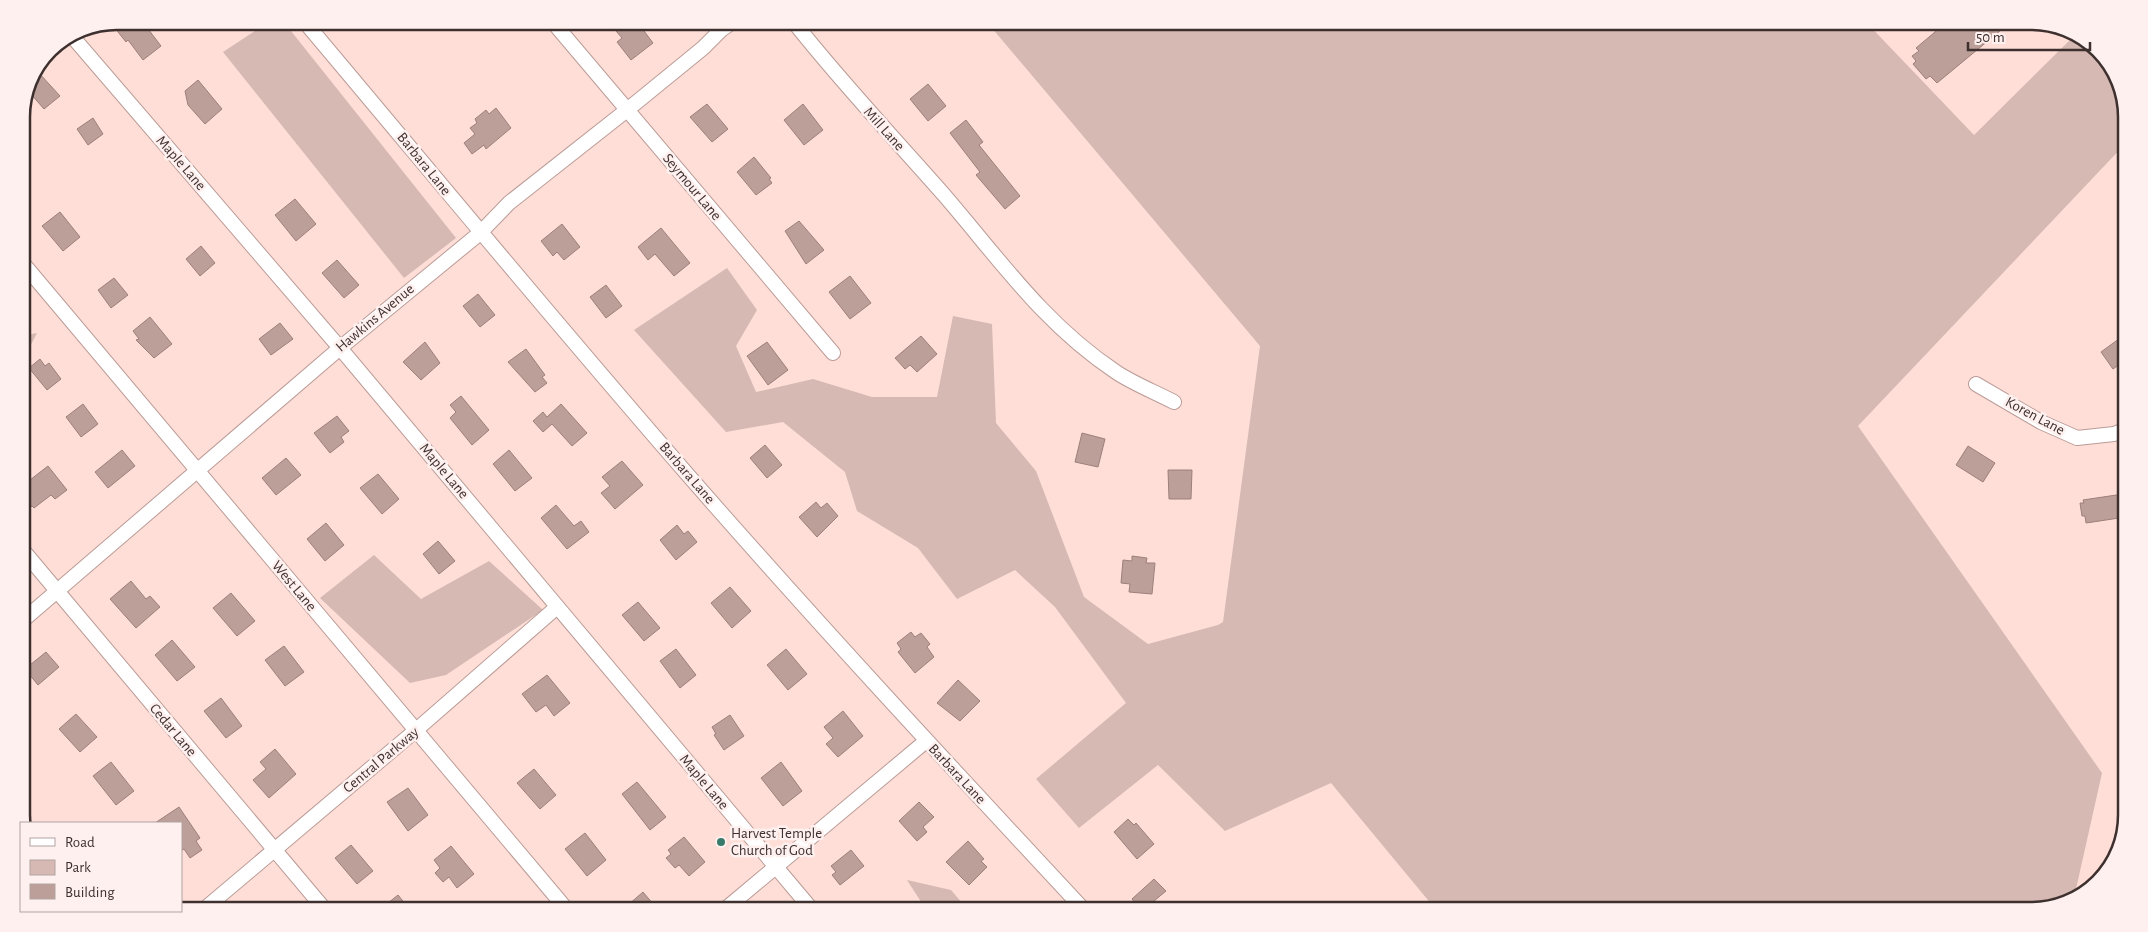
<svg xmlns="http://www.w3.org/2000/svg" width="2148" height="932" font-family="'Alegreya Sans',sans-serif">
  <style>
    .green { fill: #d6b9b3 }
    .building { fill: #bd9f99; stroke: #9d807a }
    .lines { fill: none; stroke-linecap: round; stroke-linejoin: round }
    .minor-casing { stroke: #bb9c97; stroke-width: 16 }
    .minor { stroke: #fff; stroke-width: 14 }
    .poi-dot { fill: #397b6b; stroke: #fef0ee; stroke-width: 2 }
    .labels { text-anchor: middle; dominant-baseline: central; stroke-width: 5; stroke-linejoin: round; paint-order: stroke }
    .street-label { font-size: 15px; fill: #3d302e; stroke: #fef0ee }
    .poi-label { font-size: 15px; fill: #3d302e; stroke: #fef0ee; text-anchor: start }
    .rim { fill: none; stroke: #3d302e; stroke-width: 2.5 }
  </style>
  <rect width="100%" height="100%" fill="#ffded8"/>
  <!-- green -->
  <g class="green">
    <polygon points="270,21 283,21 456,238 404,278 223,52"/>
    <polygon points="986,21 1865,21 1974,135 2075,35 2110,64 2127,111 2127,142 1858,426 2102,773 2074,898 2031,911 1437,911 1331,783 1225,831 1158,765 1079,828 1036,779 1126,703 1055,607 1015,570 957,599 918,548 857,511 845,472 783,422 726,432 634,330 727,268 757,310 736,346 756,392 813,379 872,397 937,397 953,316 992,324 996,423 1036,471 1084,597 1148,644 1218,625 1223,622 1260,346"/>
    <polygon points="37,333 21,364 21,336"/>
    <polygon points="374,555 421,599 489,561 543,610 446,675 410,683 320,598"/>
    <polygon points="907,880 951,890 969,911 927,911"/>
  </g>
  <!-- building -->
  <g class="building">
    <polygon points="121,21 142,21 161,46 143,60 128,40 126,42 114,27"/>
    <polygon points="630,21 656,21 644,31 653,43 631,60 617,42 622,38 616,31"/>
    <polygon points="1948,21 2012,21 1937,83 1930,76 1926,79 1913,64 1916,61 1912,56 1919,51 1916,48"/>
    <polygon points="39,73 60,96 44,109 30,93"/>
    <polygon points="198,80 222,109 205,124 188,105 185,91"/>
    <polygon points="928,84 946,106 928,121 910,99"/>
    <polygon points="707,104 728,129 712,142 690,117"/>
    <polygon points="803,104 823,130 804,145 784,120"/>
    <polygon points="496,108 511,128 486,149 484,145 472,154 464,143 475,134 470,128 477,123 475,119 486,110 489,114"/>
    <polygon points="93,118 103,134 88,145 77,129"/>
    <polygon points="966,120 983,142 979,145 1020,196 1005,209 976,175 980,172 950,133"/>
    <polygon points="754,157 771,178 769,179 772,183 756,195 737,172"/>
    <polygon points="295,199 316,224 296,241 275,215"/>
    <polygon points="60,212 80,237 63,251 42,226"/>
    <polygon points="799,221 824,250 806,264 785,231"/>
    <polygon points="562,224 580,247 564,260 557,252 553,256 541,241"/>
    <polygon points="661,228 690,263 674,276 655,254 648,260 638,247"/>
    <polygon points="201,246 215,263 200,276 186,259"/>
    <polygon points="337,260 359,285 344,298 322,273"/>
    <polygon points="850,276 871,303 850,319 829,292"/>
    <polygon points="114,278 128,295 111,308 98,290"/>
    <polygon points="606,285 622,306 606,318 590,297"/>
    <polygon points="478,294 495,315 480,327 463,306"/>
    <polygon points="150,317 172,344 154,358 136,340 139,339 133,331"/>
    <polygon points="280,323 293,339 271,355 259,339"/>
    <polygon points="2127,333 2127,359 2113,369 2101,352"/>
    <polygon points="921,336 937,354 917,372 910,365 905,369 895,358"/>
    <polygon points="425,342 440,363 421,380 403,362"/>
    <polygon points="767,342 788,370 768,385 747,356"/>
    <polygon points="526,349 545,375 542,377 547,383 535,392 508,362"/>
    <polygon points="40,359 45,366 49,363 61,379 47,390 29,368"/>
    <polygon points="461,396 489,430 472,445 450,418 456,412 450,405"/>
    <polygon points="83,404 98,424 81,437 66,417"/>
    <polygon points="561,404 587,433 572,446 552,424 543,432 533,421 543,412 547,417"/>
    <polygon points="337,416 349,431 341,437 344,442 330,453 314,433"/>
    <polygon points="1082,433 1105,439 1098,467 1075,462"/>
    <polygon points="765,445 782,465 767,478 750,458"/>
    <polygon points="1968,446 1995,463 1983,482 1956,465"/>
    <polygon points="122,450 135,466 108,488 95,472"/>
    <polygon points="509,450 532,478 515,491 493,464"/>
    <polygon points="286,458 301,475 276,495 262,478"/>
    <polygon points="622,461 643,485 615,509 601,493 610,486 602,477"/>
    <polygon points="48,466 67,490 55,499 51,495 34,508 32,506 30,508 21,497 21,487"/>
    <polygon points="1168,470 1192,470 1191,499 1169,499"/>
    <polygon points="378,474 399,499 382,514 360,488"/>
    <polygon points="2123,494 2126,517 2086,523 2085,516 2082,516 2080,503 2084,503 2083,500"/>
    <polygon points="816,502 821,508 827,503 838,516 817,537 799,517"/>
    <polygon points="556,505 574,526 581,521 589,532 567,549 541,518"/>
    <polygon points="326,523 344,545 325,561 307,539"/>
    <polygon points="677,525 684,534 688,531 697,542 676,560 660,540"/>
    <polygon points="438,541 455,561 439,574 423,554"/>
    <polygon points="1132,556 1147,558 1146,563 1155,563 1152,594 1129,592 1130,584 1121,583 1123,560 1132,561"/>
    <polygon points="131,581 146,599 150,596 160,607 136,628 110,599"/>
    <polygon points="730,587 751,611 732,628 711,603"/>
    <polygon points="231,593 255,621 237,636 213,608"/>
    <polygon points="638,602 660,628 644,641 622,615"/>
    <polygon points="911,632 915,637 921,633 930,644 927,647 934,657 915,673 898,652 901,649 897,643"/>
    <polygon points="172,640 195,667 177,681 155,655"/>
    <polygon points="284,646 304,672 285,686 265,660"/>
    <polygon points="676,649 696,675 680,688 660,661"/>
    <polygon points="786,649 807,674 788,690 767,665"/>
    <polygon points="46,652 59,667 38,685 25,669"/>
    <polygon points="547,675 570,703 554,716 546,705 536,712 522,694"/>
    <polygon points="958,680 980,701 960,721 937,703"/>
    <polygon points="221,698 242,726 226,738 204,711"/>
    <polygon points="843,711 863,736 838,757 826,744 833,738 824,727"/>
    <polygon points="76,714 97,737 80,752 59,729"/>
    <polygon points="730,715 744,736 724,750 714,735 716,734 712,727"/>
    <polygon points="275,749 296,774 269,798 253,780 266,769 260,762"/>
    <polygon points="111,762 134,791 116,805 93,776"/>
    <polygon points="781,762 802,791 783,806 761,778"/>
    <polygon points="534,769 556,795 540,809 517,783"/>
    <polygon points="637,782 666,817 650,830 622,794"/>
    <polygon points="408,788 428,815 408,831 387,802"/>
    <polygon points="919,802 934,817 923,827 927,832 917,841 899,821"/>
    <polygon points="179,807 200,838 196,841 202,850 190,858 184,849 181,851 181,823 155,823"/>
    <polygon points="1128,819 1134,825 1136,823 1154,844 1137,859 1114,832"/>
    <polygon points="585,833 606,860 587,876 565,849"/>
    <polygon points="684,837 705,862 689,876 679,865 675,868 666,858 671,854 668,850"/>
    <polygon points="968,841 984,859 981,861 987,867 969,885 946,862"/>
    <polygon points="351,845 373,871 357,884 335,858"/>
    <polygon points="451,846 474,874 457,888 449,877 443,882 435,873 440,868 434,860"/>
    <polygon points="851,850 864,866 840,885 832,875 836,872 831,866"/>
    <polygon points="1154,879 1166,891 1142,911 1132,899"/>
    <polygon points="643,892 659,911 621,911"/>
    <polygon points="398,895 411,911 378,911"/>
  </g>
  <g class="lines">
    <!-- minor casing -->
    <g class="minor-casing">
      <g id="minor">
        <path d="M304 21C432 173 558 326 688 475 817 623 951 767 1085 911"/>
        <polyline points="552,21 833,353"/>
        <path d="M793 21C841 82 894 138 945 196 1000 260 1044 324 1116 372 1134 384 1155 392 1174 402"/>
        <polyline points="71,35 340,348 813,911"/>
        <polyline points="21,261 568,911"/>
        <polyline points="1976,384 2041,422 2077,438 2114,434 2127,429"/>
        <polyline points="21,548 326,911"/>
        <polyline points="21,622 340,348 480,233 509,203 627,110 703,48 721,30 734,21"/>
        <polyline points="202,911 415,731 557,607"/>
        <polyline points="723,911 926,741"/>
      </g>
    </g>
    <!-- minor -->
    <use href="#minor" class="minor"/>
  </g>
  <!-- markers -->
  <circle class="poi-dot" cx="721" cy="842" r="5"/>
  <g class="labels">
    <!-- street labels -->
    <g class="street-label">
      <text transform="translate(884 129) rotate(48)">Mill Lane</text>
      <text transform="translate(181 163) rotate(49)">Maple Lane</text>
      <text transform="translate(424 164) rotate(51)">Barbara Lane</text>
      <text transform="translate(692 187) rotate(50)">Seymour Lane</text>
      <text transform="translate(375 318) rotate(-40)">Hawkins Avenue</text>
      <text transform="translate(2035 416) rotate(28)">Koren Lane</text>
      <text transform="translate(444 471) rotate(50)">Maple Lane</text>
      <text transform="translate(687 473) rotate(49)">Barbara Lane</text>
      <text transform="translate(294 586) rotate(50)">West Lane</text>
      <text transform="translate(173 730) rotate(50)">Cedar Lane</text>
      <text transform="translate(381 760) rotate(-40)">Central Parkway</text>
      <text transform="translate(957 774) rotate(47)">Barbara Lane</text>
      <text transform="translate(704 782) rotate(50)">Maple Lane</text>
    </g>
    <!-- poi labels -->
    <g class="poi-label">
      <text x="731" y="833">Harvest Temple<tspan x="731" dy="17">Church of God</tspan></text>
    </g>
  </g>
  <!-- crop -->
  <path d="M0 0H2148V932H0ZM117 30H2031A87 87 0 0 1 2118 117V815A87 87 0 0 1 2031 902H117A87 87 0 0 1 30 815V117A87 87 0 0 1 117 30Z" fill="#fef0ee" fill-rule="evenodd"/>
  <path class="rim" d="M117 30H2031A87 87 0 0 1 2118 117V815A87 87 0 0 1 2031 902H117A87 87 0 0 1 30 815V117A87 87 0 0 1 117 30Z"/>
  <!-- legend -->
  <rect x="20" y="822" width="162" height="90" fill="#fef0ee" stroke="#b1a3a1"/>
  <rect x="30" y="838" width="25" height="8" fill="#ffffff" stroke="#b1a3a1"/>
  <text x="65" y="847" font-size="15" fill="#3d302e">Road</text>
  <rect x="30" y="860" width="25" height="15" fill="#d6b9b3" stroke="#b1a3a1"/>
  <text x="65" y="872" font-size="15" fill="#3d302e">Park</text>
  <rect x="30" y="884" width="25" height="15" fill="#bd9f99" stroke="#b1a3a1"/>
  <text x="65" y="897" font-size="15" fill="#3d302e">Building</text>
  <!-- scale -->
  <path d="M1968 42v8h122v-8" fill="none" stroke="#3d302e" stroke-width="2.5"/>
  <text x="1976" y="42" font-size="15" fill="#3d302e" stroke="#fef0ee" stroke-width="4" paint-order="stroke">50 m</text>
</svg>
